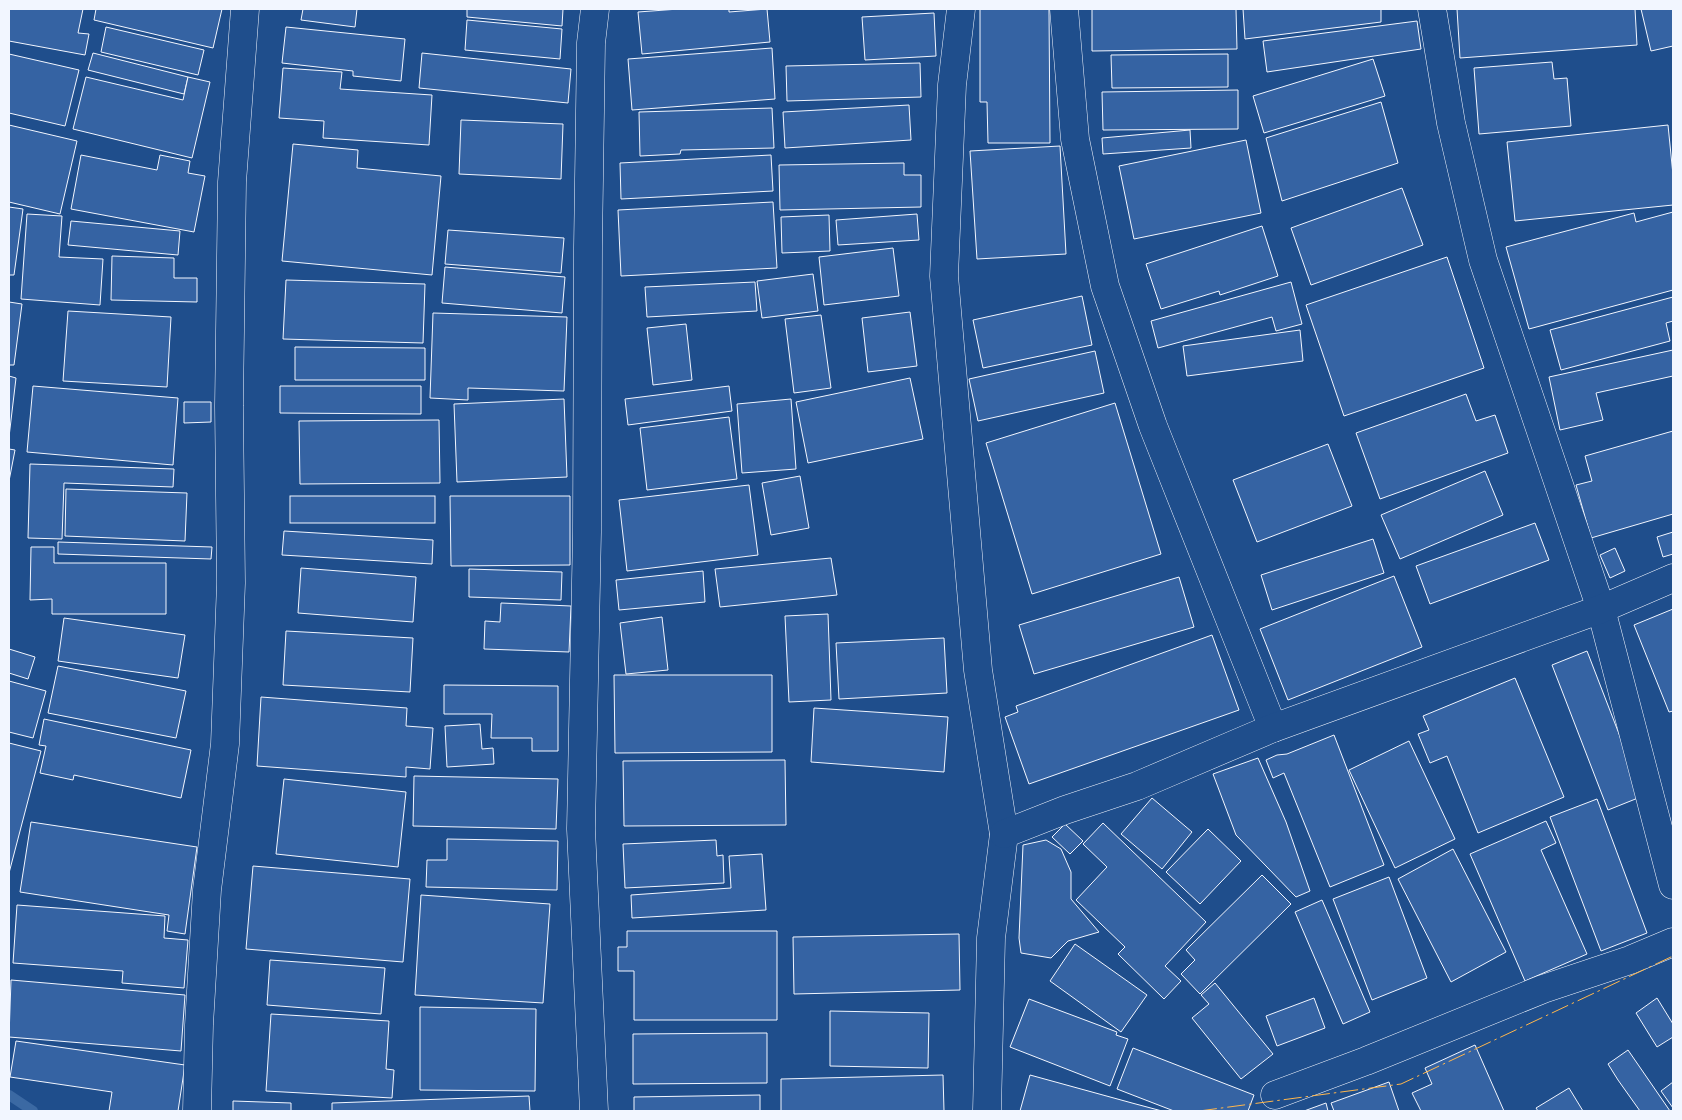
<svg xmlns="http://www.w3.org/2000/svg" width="1682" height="1120" font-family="Inter,sans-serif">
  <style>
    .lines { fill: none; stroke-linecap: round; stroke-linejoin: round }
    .stream { stroke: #3b69a3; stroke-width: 10 }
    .building { fill: #3563a3; stroke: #f2f6ff }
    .minor-casing { stroke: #f2f6ff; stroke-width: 29 }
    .minor { stroke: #1f4e8c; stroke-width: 28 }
    .power { stroke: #ffb74d; stroke-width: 1; stroke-dasharray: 18 4 2.5 4; stroke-linecap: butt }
  </style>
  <rect width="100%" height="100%" fill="#1f4e8c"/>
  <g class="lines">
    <!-- stream -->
    <polyline class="stream" points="9,1095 33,1111"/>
  </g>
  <!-- building -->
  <g class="building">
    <polygon points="9,9 83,9 78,33 89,34 85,55 9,41"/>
    <polygon points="96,9 222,9 213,48 94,20"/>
    <polygon points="303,9 357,9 355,27 301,20"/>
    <polygon points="467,9 563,9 562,26 467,17"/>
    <polygon points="679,9 729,9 729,12 767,9 770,42 642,54 638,12"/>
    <polygon points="980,9 1049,9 1050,143 988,143 987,102 980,102"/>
    <polygon points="1092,9 1236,9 1237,49 1092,51"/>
    <polygon points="1243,9 1381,9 1381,22 1245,39"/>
    <polygon points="1457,9 1635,9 1637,45 1460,58"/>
    <polygon points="1641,9 1673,9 1673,46 1651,51"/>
    <polygon points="934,13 936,56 865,60 862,17"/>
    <polygon points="467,20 562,29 560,59 465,50"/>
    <polygon points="1417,21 1421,49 1267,72 1263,41"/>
    <polygon points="106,27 204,50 198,75 101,52"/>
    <polygon points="286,27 405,39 401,81 353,76 353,71 282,63"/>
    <polygon points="772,48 775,99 632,110 628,59"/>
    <polygon points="93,53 188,77 184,94 88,70"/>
    <polygon points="422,53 571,69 568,103 419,88"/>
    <polygon points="9,54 79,70 65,126 9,113"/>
    <polygon points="1228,54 1228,87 1112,88 1111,55"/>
    <polygon points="1373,59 1385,96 1264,133 1253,96"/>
    <polygon points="1552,62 1554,79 1567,78 1571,126 1479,134 1474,68"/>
    <polygon points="920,63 921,97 787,101 786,66"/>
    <polygon points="283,68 342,72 340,89 432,95 429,145 323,138 324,121 279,118"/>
    <polygon points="86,77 183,100 188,77 210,82 192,158 73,129"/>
    <polygon points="1238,90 1238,129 1103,130 1102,92"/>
    <polygon points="1381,102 1398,163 1282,201 1266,138"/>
    <polygon points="909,105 911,140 785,148 783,112"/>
    <polygon points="772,108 774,148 681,150 680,154 640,156 639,112"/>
    <polygon points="461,120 563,124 561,179 459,174"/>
    <polygon points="9,125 77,141 60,214 9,202"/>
    <polygon points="1668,125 1673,175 1673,205 1515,221 1507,142"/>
    <polygon points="1190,130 1191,148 1103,154 1102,138"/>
    <polygon points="1246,140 1261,213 1134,239 1119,166"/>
    <polygon points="293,144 358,150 357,168 441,176 432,275 282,261"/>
    <polygon points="1060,146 1066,254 977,259 970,151"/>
    <polygon points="81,155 157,170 160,155 190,161 188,173 205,176 194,232 71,209"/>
    <polygon points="771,155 773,191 621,199 620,163"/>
    <polygon points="904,163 904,175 921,175 921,207 780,210 779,165"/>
    <polygon points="1402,188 1423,245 1311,285 1291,228"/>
    <polygon points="773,202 777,268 621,276 618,210"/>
    <polygon points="9,207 23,209 14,275 9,275"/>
    <polygon points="1673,212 1673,290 1529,329 1506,247 1634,213 1636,222"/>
    <polygon points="27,214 62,216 59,257 103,259 100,305 21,299"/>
    <polygon points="917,214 919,240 838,245 836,220"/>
    <polygon points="829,215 830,251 782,253 781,217"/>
    <polygon points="71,221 180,231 178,255 68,245"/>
    <polygon points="1262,226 1278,276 1220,295 1219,291 1161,309 1146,264"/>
    <polygon points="448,230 564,238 561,273 445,264"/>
    <polygon points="893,248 899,296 824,305 819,257"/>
    <polygon points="112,256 174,258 174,278 197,278 197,302 111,300"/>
    <polygon points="1447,257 1484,368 1344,416 1306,305"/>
    <polygon points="445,267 565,277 562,313 442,303"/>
    <polygon points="813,274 818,311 762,318 757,281"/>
    <polygon points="286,280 425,284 423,343 283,339"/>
    <polygon points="755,282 757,311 647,317 645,287"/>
    <polygon points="1291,282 1302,324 1276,331 1272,317 1158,348 1151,321"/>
    <polygon points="1082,296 1092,345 983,368 973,320"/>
    <polygon points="1673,297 1673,321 1666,323 1670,341 1561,370 1550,330"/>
    <polygon points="9,302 22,304 14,365 9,365"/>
    <polygon points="68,311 171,317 167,387 63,381"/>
    <polygon points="910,312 917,366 868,372 862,318"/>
    <polygon points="433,313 567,317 564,391 468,388 468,400 430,398"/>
    <polygon points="821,315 831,388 794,393 785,319"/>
    <polygon points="686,324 692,380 653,385 647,328"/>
    <polygon points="1300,330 1303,361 1187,376 1183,346"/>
    <polygon points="295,347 425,348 425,380 295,380"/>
    <polygon points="1673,350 1673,376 1596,393 1603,420 1560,430 1549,377"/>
    <polygon points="1095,351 1104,393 978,421 969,379"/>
    <polygon points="9,376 16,378 9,437"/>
    <polygon points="910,378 923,439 808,463 796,402"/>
    <polygon points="33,386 178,398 173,465 27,452"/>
    <polygon points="280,386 421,386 421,414 280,413"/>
    <polygon points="729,386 732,411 628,425 625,399"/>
    <polygon points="1466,394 1476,421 1495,415 1508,453 1380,499 1356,433"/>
    <polygon points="564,399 567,477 457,482 454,404"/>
    <polygon points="791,399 796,469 742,473 737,404"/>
    <polygon points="184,402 211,402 211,422 184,423"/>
    <polygon points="1115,403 1161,554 1032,594 986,443"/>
    <polygon points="729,417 737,479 647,490 640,428"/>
    <polygon points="439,420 440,483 300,484 299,421"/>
    <polygon points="1673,431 1673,514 1591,538 1576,485 1592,481 1585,456"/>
    <polygon points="1328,444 1352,506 1257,542 1233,480"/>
    <polygon points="9,449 15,450 9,481"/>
    <polygon points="30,464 174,469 173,487 64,483 62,539 28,538"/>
    <polygon points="1485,471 1503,515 1400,559 1381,515"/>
    <polygon points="800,476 809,528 771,535 762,483"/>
    <polygon points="749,485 758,555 627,571 619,500"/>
    <polygon points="66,489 187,493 185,541 65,536"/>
    <rect x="290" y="496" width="145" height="27"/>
    <polygon points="450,496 570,496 570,565 451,566"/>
    <polygon points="1535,523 1549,560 1430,604 1416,566"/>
    <polygon points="284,531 433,540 432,564 282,555"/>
    <polygon points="1673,532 1673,554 1663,557 1657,537"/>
    <polygon points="1373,539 1384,573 1272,610 1261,575"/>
    <polygon points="58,542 212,547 211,559 58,554"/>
    <polygon points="31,547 54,547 54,563 166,563 166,614 52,614 52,599 30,600"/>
    <polygon points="1615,548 1625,571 1610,578 1600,555"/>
    <polygon points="831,558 837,595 720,607 715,569"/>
    <polygon points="301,568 416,577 413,622 298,613"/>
    <polygon points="469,569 562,572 561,600 469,597"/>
    <polygon points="703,571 705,602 619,610 616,580"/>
    <polygon points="1394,576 1422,647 1288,700 1260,629"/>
    <polygon points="1179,577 1194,627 1034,674 1019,625"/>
    <polygon points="501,603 571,606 569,652 484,649 485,621 500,622"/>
    <polygon points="1673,609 1673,711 1669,712 1634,625"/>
    <polygon points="828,614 831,700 789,702 785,616"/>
    <polygon points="662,617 668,670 626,674 620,623"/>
    <polygon points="64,618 185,635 178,678 58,661"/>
    <polygon points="286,631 413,638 410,692 283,685"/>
    <polygon points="1212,635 1239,710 1029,784 1005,717 1018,712 1016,706"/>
    <polygon points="944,638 947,693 839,699 836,643"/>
    <polygon points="9,649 35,657 28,679 9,673"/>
    <polygon points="1587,651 1643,796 1608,810 1552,665"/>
    <polygon points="58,666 186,691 176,738 48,713"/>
    <polygon points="614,675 772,675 772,752 615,753"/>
    <polygon points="1515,678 1564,797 1478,833 1447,756 1430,763 1418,734 1429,730 1423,716"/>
    <polygon points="9,681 46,691 33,738 9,732"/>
    <polygon points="444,685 558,686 558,751 532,751 532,738 491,738 492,714 444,714"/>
    <polygon points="261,697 407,708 406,726 433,728 430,769 406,767 406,777 257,766"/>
    <polygon points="814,708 948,717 944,772 811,762"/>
    <polygon points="44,719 191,750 181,798 74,775 73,780 40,773 46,746 39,745"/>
    <polygon points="480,724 482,749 493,748 494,764 447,767 445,726"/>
    <polygon points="1334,735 1384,865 1330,887 1284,773 1273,778 1266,760 1277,755 1287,754"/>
    <polygon points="1409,741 1455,839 1395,868 1349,770"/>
    <polygon points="9,743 41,751 9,873"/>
    <polygon points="1258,758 1286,822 1310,891 1296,897 1236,835 1213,774"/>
    <polygon points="785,760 786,825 624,826 623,761"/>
    <polygon points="414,776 558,779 556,829 413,826"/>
    <polygon points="284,779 406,792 398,867 276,854"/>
    <polygon points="1152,798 1192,832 1162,869 1121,834"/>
    <polygon points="1597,799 1647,933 1601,951 1550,817"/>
    <polygon points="1546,821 1556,843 1541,850 1587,954 1525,981 1470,854"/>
    <polygon points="31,822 197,847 185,934 167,931 169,915 20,892"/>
    <polygon points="1103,823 1206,922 1165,966 1181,981 1164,999 1118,954 1125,947 1076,900 1107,867 1083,844"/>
    <polygon points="1065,824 1083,841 1070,854 1052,837"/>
    <polygon points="1208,829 1241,861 1200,904 1166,872"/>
    <polygon points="447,839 558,841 557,890 426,887 427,860 447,860"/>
    <polygon points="716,840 717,856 723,855 724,883 625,888 623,844"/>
    <polygon points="1046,840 1061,849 1071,872 1071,899 1099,932 1068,941 1051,958 1021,953 1019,938 1023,845"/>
    <polygon points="1453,849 1506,952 1451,982 1398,879"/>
    <polygon points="762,854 766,910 632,918 631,895 731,888 729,856"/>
    <polygon points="253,866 410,879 403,962 246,949"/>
    <polygon points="1262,875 1291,904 1200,994 1181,974 1195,960 1186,950"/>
    <polygon points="1389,877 1427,978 1372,1000 1333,899"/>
    <polygon points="421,895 550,904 543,1003 415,995"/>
    <polygon points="1322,900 1370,1012 1343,1024 1295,912"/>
    <polygon points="17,905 165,916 164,938 188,940 184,988 122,983 123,971 13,963"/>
    <polygon points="627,931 777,931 777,1020 634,1020 634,971 618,971 618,947 627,947"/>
    <polygon points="959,934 960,990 794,994 793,937"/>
    <polygon points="1075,944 1147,995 1121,1032 1050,981"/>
    <polygon points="270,960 385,968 381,1014 267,1005"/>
    <polygon points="11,980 185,995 181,1051 9,1037"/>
    <polygon points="1215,983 1273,1054 1241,1079 1192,1018 1209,1004 1201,995"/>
    <polygon points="1314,998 1325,1028 1277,1046 1266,1016"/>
    <polygon points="1657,998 1673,1024 1673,1037 1657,1047 1636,1013"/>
    <polygon points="1029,999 1117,1032 1116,1035 1128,1039 1110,1086 1010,1047"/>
    <polygon points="420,1007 536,1009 535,1091 420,1090"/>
    <polygon points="830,1011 929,1013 928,1068 830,1066"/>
    <polygon points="271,1014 389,1021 386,1069 394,1070 392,1098 266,1091"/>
    <polygon points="767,1033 767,1083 633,1084 633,1034"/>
    <polygon points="16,1041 185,1065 178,1111 109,1111 112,1092 10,1077"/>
    <polygon points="1475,1045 1504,1111 1421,1111 1412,1093 1432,1084 1425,1068"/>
    <polygon points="1133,1048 1254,1095 1248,1111 1174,1111 1117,1089"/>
    <polygon points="1628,1050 1670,1111 1640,1111 1618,1080 1608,1064"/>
    <polygon points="943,1075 944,1111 781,1111 781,1079"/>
    <polygon points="1030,1075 1132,1103 1162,1111 1020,1111"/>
    <polygon points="1389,1082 1399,1111 1334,1111 1331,1103"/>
    <polygon points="1673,1082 1673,1108 1661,1091"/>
    <polygon points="1569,1088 1583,1111 1538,1111 1536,1108"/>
    <polygon points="760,1095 760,1111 634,1111 634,1097"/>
    <polygon points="529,1096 530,1111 332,1111 332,1103"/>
    <polygon points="233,1101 291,1103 291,1111 233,1111"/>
    <polygon points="1326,1103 1328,1111 1304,1111"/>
  </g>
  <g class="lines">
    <!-- minor casing -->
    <g class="minor-casing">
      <g id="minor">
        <polyline points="961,9 952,85 944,276 978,670 1004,834 991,938 987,1111"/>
        <polyline points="1064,9 1075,139 1105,286 1153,426 1273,728"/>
        <polyline points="1432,9 1451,123 1483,260 1601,609 1673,885"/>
        <polyline points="1004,834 1065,810 1137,786 1273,728 1601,609 1673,578"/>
        <polyline points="1275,1095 1366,1061 1543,989 1630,960 1673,942"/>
        <polyline points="197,1111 199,1025 207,890 225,744 231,583 229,406 232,182 245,9"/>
        <polyline points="594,1111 581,829 587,532 588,247 591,43 595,9"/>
      </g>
    </g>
    <!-- minor -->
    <use href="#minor" class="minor"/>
    <!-- power -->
    <polyline class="power" points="1199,1111 1401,1084 1673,956"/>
  </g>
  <!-- border -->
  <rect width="1682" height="1120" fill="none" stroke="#f2f6ff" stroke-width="20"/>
</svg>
